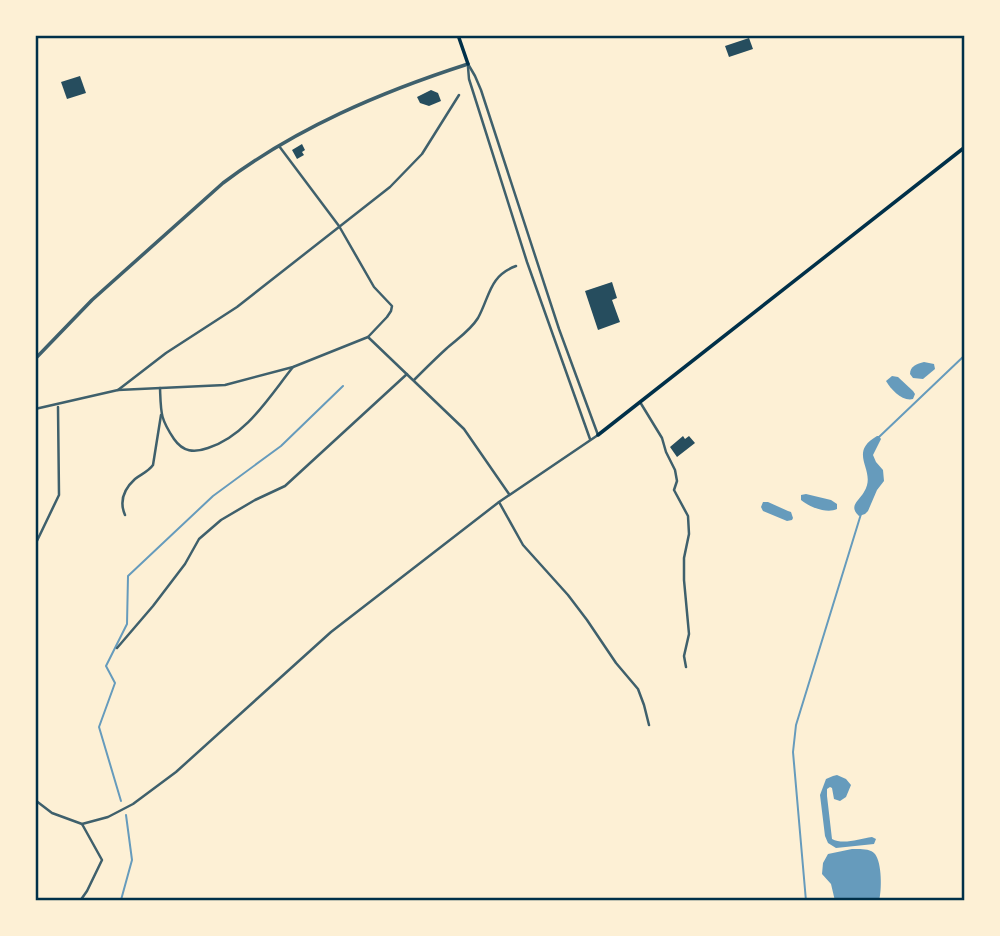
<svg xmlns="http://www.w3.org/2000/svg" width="1000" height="936" font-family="Overpass,sans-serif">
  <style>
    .water { fill: #669bbc }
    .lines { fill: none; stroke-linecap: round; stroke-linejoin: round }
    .stream { stroke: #669bbc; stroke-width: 2 }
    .building { fill: #264d5e }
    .minor { stroke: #3f606c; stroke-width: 2.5 }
    .tertiary { stroke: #3f606c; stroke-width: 3.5 }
    .secondary { stroke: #003049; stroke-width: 3.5 }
    .neatline { fill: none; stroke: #003049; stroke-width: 2.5 }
  </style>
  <rect width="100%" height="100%" fill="#fdf0d5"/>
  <!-- water -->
  <g class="water">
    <path d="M924 362 934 364 935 369 923 379 913 378 910 374C910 366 917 364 924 362Z"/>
    <path d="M892 376 898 377 913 391 915 394 913 399C903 402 891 390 886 381Z"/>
    <path d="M877 436H879L881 439 873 455 876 462 883 470 884 481 877 490 868 511 865 514 859 516C848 506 859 501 864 492 878 470 846 454 877 436Z"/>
    <path d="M806 494 831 500 837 504V509C827 514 809 507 801 500V495Z"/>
    <polygon points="763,502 768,502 788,511 791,512 793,518 792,520 787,521 763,511 761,507"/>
    <path d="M837 775 846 779 851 785 846 797 840 801 834 799 832 788 830 787 827 789V796L832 839C843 845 859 839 872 837L876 839 874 844 836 848 828 843 825 836 820 795 826 779 833 776Z"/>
    <path d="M852 849C859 849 870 848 875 854 882 863 882 890 879 901H835L831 884 822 874 823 863 828 854Z"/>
  </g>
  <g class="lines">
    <!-- stream -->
    <g class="stream">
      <polyline points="879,437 965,355"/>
      <polyline points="121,801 99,727 115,683 106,666 127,624 128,576 213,496 281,446 343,386"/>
      <polyline points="121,900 132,860 126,815"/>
      <polyline points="806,901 793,752 796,725 861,514"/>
    </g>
  </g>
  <!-- building -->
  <g class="building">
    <polygon points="749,38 753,49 729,57 725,46"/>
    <polygon points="80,76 86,93 67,99 61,82"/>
    <polygon points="431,90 438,93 441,101 429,106 420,103 417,97"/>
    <polygon points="302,144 305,150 302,152 304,155 297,159 292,150"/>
    <polygon points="612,282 617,298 612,300 620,322 598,330 585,291"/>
    <polygon points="683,436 685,439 689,436 695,443 677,457 670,447"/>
  </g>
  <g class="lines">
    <!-- minor -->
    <g class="minor">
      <polyline points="468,67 469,79 527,262 590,439"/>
      <polyline points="368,337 464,429 509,494"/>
      <path d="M414 380C424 370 435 359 446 349 457 339 470 331 478 318 490 296 489 276 516 266"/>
      <path d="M160 388C161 413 160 418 174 439 183 452 194 453 208 448 246 436 269 397 293 367"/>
      <polyline points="118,390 166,353 237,307 390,187 422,154 459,95"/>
      <polyline points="640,402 662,438 666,452 675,470 677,481 674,490 688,516 689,534 684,558 684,580 689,634 684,656 686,667"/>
      <polyline points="35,409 118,390 225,385 293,367 368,337 387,317 391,311 392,306 374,287 339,226 279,146"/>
      <polyline points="499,502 523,545 568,595 587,620 616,663 638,689 644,705 649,725"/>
      <path d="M125 515C119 501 124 489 135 479 141 474 148 472 153 465L161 415"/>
      <polyline points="35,545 59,495 58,407"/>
      <polyline points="117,648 153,606 185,564 199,539 221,520 255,500 285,486 407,374"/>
      <polyline points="35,800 52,813 82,824 108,817 133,804 176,772 331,632 499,502 598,435 559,329 481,90 475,76 468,64"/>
      <polyline points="80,901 87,891 102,860 82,824"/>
    </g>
    <!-- tertiary -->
    <path class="tertiary" d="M35 359 92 300 223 183C296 128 381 92 468 64"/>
    <!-- secondary -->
    <g class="secondary">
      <polyline points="458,35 468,64"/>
      <polyline points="598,435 965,147"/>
    </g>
  </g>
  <!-- border -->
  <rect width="1000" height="936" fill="none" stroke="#fdf0d5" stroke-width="74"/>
  <rect x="37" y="37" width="926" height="862" class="neatline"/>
</svg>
